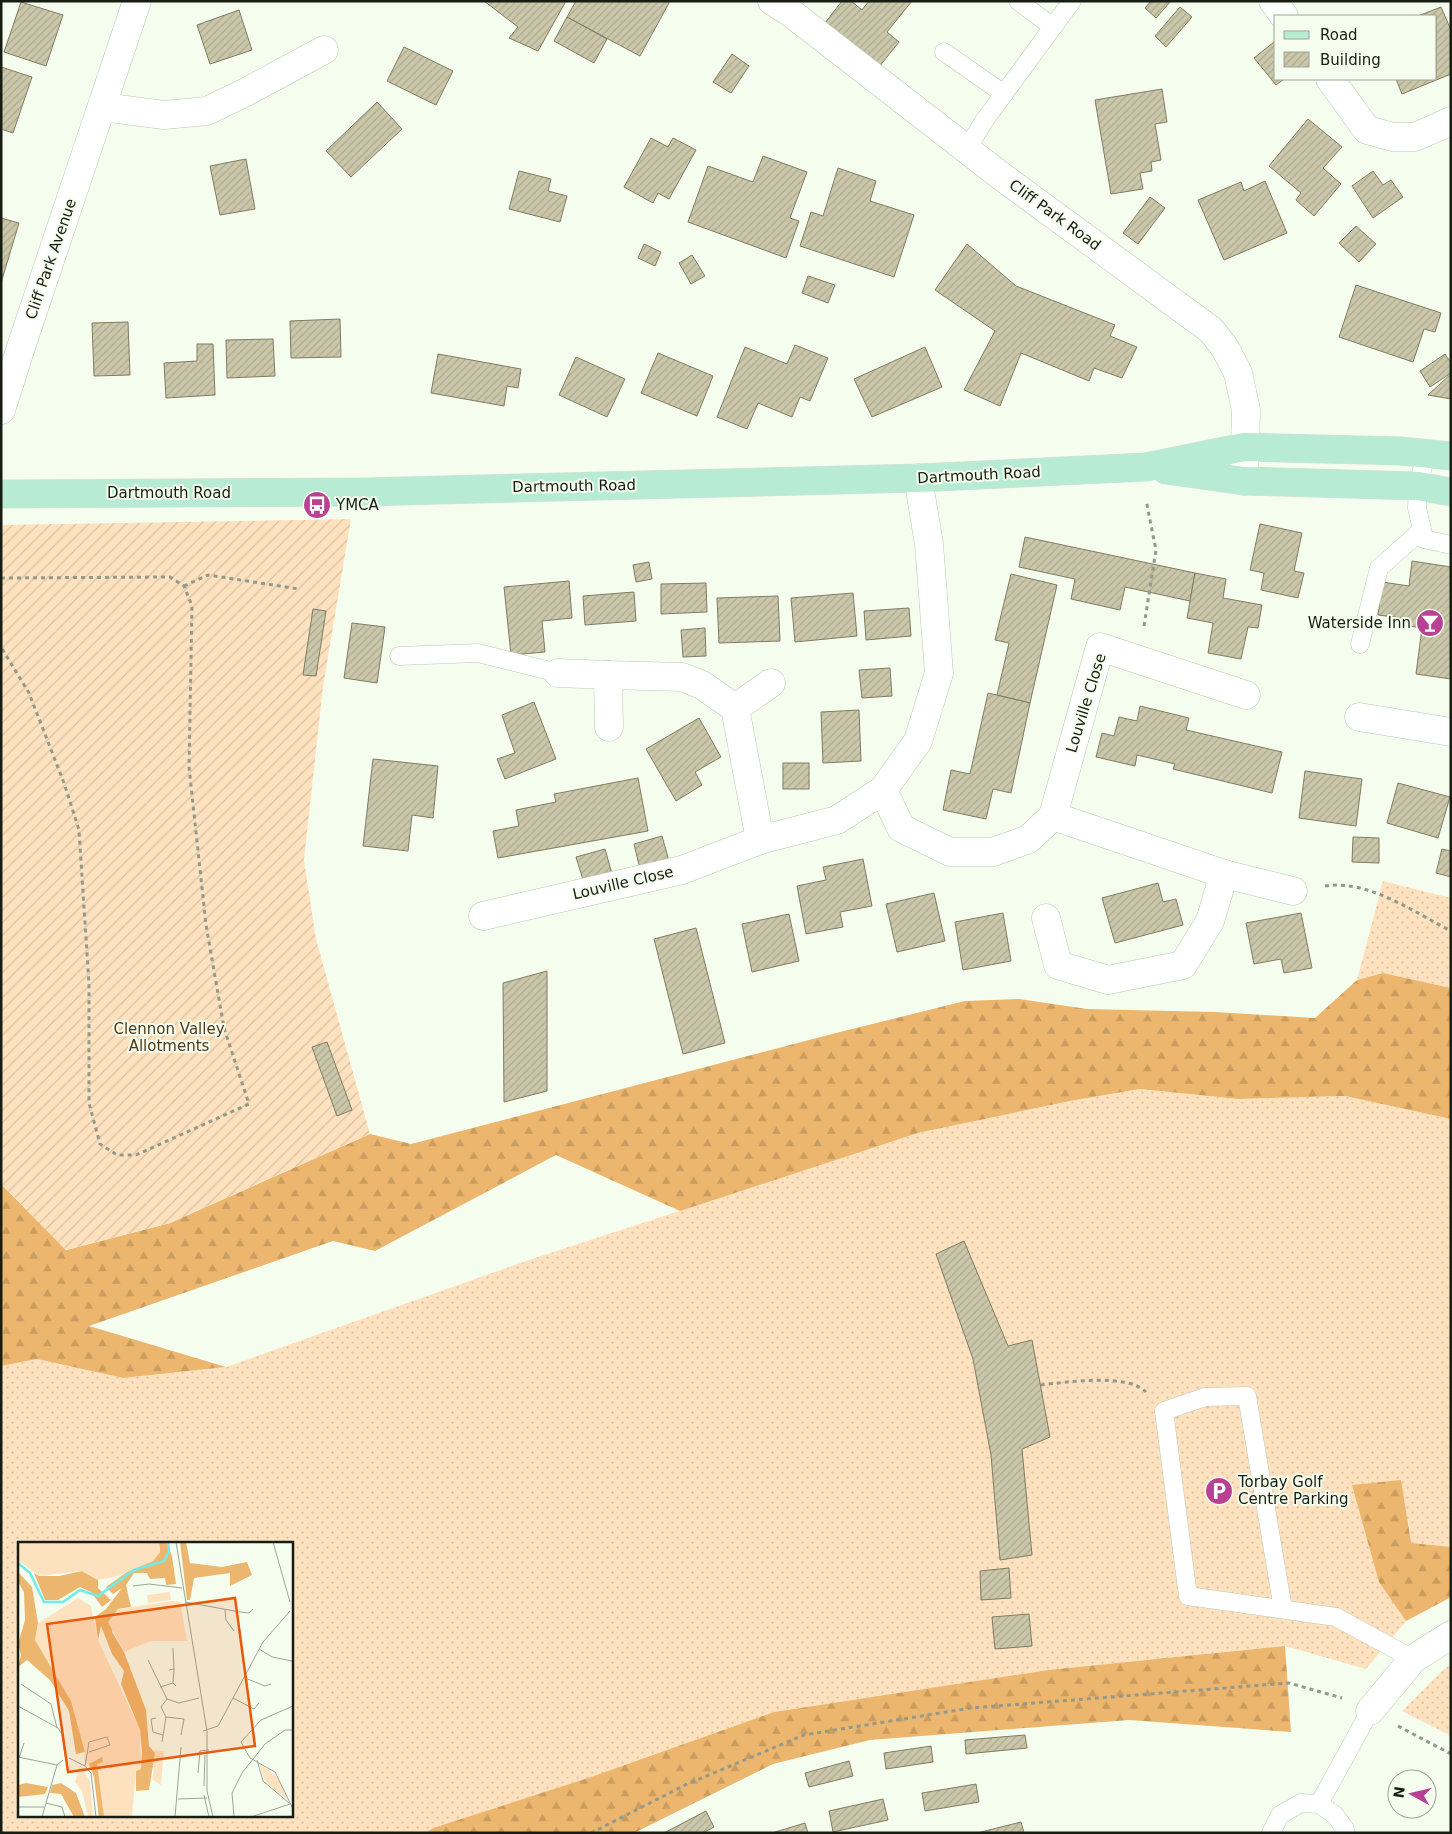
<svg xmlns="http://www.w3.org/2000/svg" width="1452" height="1834" font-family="'DejaVu Sans',sans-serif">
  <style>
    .grass { fill: url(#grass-dots); fill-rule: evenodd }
    .forest { fill: url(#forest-firs) }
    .garden { fill: url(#garden-furrows) }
    .building { fill: url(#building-hatch); stroke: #7f7c61 }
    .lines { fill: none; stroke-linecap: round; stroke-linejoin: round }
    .lane-casing { stroke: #b9c9af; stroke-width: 19 }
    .street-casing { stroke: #b9c9af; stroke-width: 29 }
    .primary-casing { stroke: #dfdfde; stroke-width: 29 }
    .path { stroke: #929a8c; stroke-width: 3; stroke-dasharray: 4 4; stroke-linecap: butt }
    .lane { stroke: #fff; stroke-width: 18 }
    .street { stroke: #fff; stroke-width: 28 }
    .primary { stroke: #b8ebd3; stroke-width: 28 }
    .labels { text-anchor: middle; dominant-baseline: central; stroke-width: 4; stroke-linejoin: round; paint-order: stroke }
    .street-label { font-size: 15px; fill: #171d13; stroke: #f5feee }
    .poi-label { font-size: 15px; fill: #171d13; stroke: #f5feee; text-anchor: start }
    .park-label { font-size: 15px; fill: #50391a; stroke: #f5feee }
    .inset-river { fill: none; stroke: #71ece9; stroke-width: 2.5 }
    .inset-road { fill: none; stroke: #9ca496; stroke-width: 1 }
    .view { fill: #e8590c; fill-opacity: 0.15; stroke: #e8590c; stroke-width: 2.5 }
    .inset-edge { fill: none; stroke: #171d13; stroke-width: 2.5 }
  </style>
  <defs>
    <pattern id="grass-dots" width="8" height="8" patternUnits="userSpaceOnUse" patternTransform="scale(1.25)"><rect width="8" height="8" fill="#fee2bf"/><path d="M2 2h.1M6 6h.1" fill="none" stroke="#d9c1a3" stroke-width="1.8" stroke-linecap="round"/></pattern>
    <pattern id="forest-firs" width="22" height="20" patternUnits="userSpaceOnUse" patternTransform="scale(1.25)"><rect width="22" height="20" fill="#edb66e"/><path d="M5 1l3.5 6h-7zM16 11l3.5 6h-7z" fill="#ca9c5e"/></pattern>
    <pattern id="garden-furrows" width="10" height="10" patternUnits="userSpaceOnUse" patternTransform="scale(1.25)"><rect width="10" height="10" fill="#fee2bf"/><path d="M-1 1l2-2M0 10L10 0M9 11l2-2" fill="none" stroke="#d9c1a3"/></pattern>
    <pattern id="building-hatch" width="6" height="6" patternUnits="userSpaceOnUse" patternTransform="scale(1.25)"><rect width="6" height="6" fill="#cac7aa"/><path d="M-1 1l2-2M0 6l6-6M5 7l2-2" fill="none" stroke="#adaa91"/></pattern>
  </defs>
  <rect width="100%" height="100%" fill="#f5feee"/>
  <!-- grass -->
  <g class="grass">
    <polygon points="1383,881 1451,898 1451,988 1383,973 1357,980"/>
    <path d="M1140 1089 1238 1099 1345 1096 1451 1119V1597L1406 1621 1366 1669 1285 1646 1048 1670 774 1712 591 1777 433 1828 426 1833H1V1366L37 1359 123 1378 226 1367 529 1260 918 1133 1070 1101ZM19 1543H291V1815H19Z"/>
    <polygon points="1451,1665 1451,1736 1402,1711 1445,1668"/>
  </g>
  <!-- forest -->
  <g class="forest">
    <polygon points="1383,973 1451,988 1451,1119 1345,1096 1238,1099 1140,1089 1070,1101 918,1133 680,1211 556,1155 375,1251 333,1241 89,1326 226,1367 123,1378 37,1359 1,1366 1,1184 66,1250 170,1223 370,1134 411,1144 840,1032 965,1001 1019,999 1087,1009 1215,1012 1315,1018 1357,980"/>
    <polygon points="1401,1480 1411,1543 1451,1547 1451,1597 1406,1621 1379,1582 1352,1485"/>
    <polygon points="1285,1646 1291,1732 1129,1720 870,1740 773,1764 634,1833 426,1833 433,1828 591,1777 774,1712 1048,1670"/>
  </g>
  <!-- garden -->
  <polygon class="garden" points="351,519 323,687 304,860 316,939 370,1134 170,1223 66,1250 1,1184 1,525"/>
  <!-- building -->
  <g class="building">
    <polygon points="484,1 566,1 538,51 509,38 518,27"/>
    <polygon points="576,1 666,1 669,3 640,56 567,17"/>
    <polygon points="842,1 851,1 862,10 869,1 912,1 887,32 899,42 879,67 825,23"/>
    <polygon points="1151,1 1171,1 1156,18 1145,8"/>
    <polygon points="21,2 63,15 46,66 4,52"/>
    <polygon points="1180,7 1192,17 1166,47 1155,36"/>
    <polygon points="1441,7 1451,30 1451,74 1402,94 1396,79 1436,79 1436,16 1418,16"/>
    <polygon points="239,10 252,50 210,64 197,25"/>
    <polygon points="567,17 607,39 594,63 554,41"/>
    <polygon points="1274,42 1276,44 1276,79 1284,79 1276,85 1254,58"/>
    <polygon points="404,47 453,71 436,105 387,81"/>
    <polygon points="732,54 749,66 731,93 713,82"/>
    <polygon points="1,67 32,77 13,133 1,129"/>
    <polygon points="1162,89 1167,122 1155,124 1161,160 1151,162 1152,171 1140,173 1143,189 1111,194 1095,100"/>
    <polygon points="377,102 402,129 351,177 326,151"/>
    <polygon points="1308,119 1342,147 1323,168 1341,184 1314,216 1296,200 1301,193 1269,166"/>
    <polygon points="651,138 668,147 673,138 696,150 669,199 658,193 653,203 624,187"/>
    <polygon points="763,156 807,172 790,218 799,221 786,258 688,222 708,166 753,182"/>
    <polygon points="246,159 255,209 220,215 210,166"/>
    <polygon points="838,168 876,181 870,201 914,215 894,277 800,246 811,212 823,216"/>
    <polygon points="519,171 551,179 548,191 567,196 560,222 509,209"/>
    <polygon points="1373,171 1383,185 1391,180 1403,197 1373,218 1352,186"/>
    <polygon points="1265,181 1287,233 1224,260 1198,200 1241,182 1244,191"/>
    <polygon points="1150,197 1165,208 1138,244 1123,233"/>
    <polygon points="1,218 19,223 1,283"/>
    <polygon points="1356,226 1376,244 1359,262 1339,243"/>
    <polygon points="644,244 661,252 655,266 638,258"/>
    <polygon points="967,244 1016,286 1115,325 1110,336 1137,347 1122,378 1094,368 1089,381 1021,353 1000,406 964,390 995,331 935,290"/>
    <polygon points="692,255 705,276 691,284 679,263"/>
    <polygon points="808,276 835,285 828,303 802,293"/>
    <polygon points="1356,285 1441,313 1435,332 1424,329 1413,362 1339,337"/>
    <polygon points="340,319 341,357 291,358 290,321"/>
    <polygon points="128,322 130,375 94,376 92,323"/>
    <polygon points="273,339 275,376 227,378 226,340"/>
    <polygon points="197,344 213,344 215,395 166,398 164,363 197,361"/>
    <polygon points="795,345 828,358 810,401 800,397 792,417 758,403 747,429 717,417 745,347 787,364"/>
    <polygon points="925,347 942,387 872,417 854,379"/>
    <polygon points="658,353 713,376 697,416 641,393"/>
    <polygon points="438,354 521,369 518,388 507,386 504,406 431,393"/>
    <polygon points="1445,354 1451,363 1451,373 1430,387 1420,371"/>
    <polygon points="576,357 625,379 607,417 559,395"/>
    <polygon points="1451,374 1451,399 1428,395"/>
    <polygon points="1260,524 1302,533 1294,571 1304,573 1298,598 1261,590 1264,573 1250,570"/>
    <polygon points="1025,537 1195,573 1190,601 1125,587 1120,610 1071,599 1075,579 1019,567"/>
    <polygon points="1412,561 1451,567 1451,679 1416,674 1422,628 1409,626 1410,619 1378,615 1382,582 1409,586"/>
    <polygon points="649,562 652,579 636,582 633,565"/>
    <polygon points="1195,573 1226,579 1223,598 1262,605 1258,628 1248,627 1241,659 1208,653 1213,623 1187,618"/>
    <polygon points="1011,574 1057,585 1030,703 997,695 1009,643 995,640"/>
    <polygon points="569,581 572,618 542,621 545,652 511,655 504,587"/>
    <polygon points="706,583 707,612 661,614 661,584"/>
    <polygon points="634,592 636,621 585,625 583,596"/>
    <polygon points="853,593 857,636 795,642 791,598"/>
    <polygon points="778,596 780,641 719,643 717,598"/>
    <polygon points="909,608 911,636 866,640 864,611"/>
    <polygon points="313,609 326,611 316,676 303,675"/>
    <polygon points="352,623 385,627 377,683 344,678"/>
    <polygon points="705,628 706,656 683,657 681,630"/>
    <polygon points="890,668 892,696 862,698 859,670"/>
    <polygon points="988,693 1030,703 1011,793 993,789 986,819 943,810 951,770 970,774"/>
    <polygon points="534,702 556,759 505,779 497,759 515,753 502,715"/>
    <polygon points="1140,706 1189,718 1186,730 1282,752 1272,793 1173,769 1175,764 1137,755 1135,766 1096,757 1102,733 1114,736 1119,717 1137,721"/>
    <polygon points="859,710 861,761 823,763 821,712"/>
    <polygon points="699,718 721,757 695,772 702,785 676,801 646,749"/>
    <polygon points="373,759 438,766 433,818 412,815 408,851 363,846"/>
    <rect x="783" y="763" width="26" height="26"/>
    <polygon points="1305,771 1362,779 1356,826 1299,818"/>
    <polygon points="638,778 648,831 498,858 493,831 519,826 516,810 556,802 554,794"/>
    <polygon points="1398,783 1450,797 1438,838 1387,823"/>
    <polygon points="662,836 669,861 640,869 634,844"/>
    <polygon points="1353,837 1379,838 1379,863 1352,862"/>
    <polygon points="605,849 612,874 584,883 576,857"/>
    <polygon points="1442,849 1451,851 1451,877 1436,873"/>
    <polygon points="863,859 872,906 840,912 843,927 806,934 797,886 826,880 823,867"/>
    <polygon points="1158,883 1163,902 1176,899 1183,925 1115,943 1102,898"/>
    <polygon points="934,893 945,941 897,952 886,904"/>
    <polygon points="1003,913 1011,961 963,970 955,922"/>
    <polygon points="1301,913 1312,968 1284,973 1281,959 1254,964 1246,923"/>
    <polygon points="789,914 799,961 752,972 742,924"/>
    <polygon points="696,928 725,1043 683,1054 654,939"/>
    <polygon points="547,971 547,1091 504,1102 503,983"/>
    <polygon points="327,1042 352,1110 337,1116 312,1047"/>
    <polygon points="964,1241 1008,1346 1032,1340 1050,1437 1022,1449 1032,1555 1000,1560 991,1455 973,1359 936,1254"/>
    <polygon points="1009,1568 1011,1598 981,1600 980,1571"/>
    <polygon points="1029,1614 1032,1646 995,1649 992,1617"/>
    <polygon points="1025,1735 1027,1748 966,1754 965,1740"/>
    <polygon points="931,1746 933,1762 886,1769 884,1753"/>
    <polygon points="849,1761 853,1776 809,1787 805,1773"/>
    <polygon points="976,1784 979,1802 925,1811 922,1793"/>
    <polygon points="883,1799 888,1820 833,1832 829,1811"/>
    <polygon points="706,1811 714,1827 703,1833 664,1833"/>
    <polygon points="1021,1822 1024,1833 977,1833"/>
    <polygon points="805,1823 808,1833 772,1833"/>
  </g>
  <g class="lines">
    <!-- lane casing -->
    <g class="lane-casing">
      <g id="lane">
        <polyline points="1018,1 1053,27"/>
        <polyline points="944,52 1004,94"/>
        <polyline points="967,149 984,121 1072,1"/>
        <polyline points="1426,454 1418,486 1417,508 1424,539 1451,545"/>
        <polyline points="1360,644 1379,568 1422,530"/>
        <polyline points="399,656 478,653 558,673"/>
        <polyline points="1283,1609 1247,1396 1205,1397 1164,1411 1188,1596 1336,1617 1413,1659"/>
        <polyline points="1319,1804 1370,1711"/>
        <polyline points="1271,1833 1280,1815 1301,1803 1319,1804 1335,1815 1345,1829 1345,1833"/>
      </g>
    </g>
    <!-- street casing -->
    <g class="street-casing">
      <g id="street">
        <polyline points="772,1 791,13 1001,176 1211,330 1225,348 1238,373 1246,410 1244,481"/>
        <polyline points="1273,1 1284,16"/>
        <polyline points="1330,79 1367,130 1393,137 1415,137 1451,121"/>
        <polyline points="102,107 164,115 207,111 246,92 324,50"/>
        <polyline points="1,410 22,344 137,1"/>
        <polyline points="558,673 608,675"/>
        <polyline points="1359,717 1451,732"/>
        <polyline points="609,727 608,675 682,677 702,685 735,708"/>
        <polyline points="883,790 901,828 950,852 993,852 1029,839 1053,816 1224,874 1293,891"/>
        <polyline points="1053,816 1100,647 1246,695"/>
        <polyline points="760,840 735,708 771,683"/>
        <polyline points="483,916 682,870 760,840 837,820 883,790 918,741 939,673 929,544 918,478"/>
        <polyline points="1046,918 1058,965 1108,980 1183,965 1210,921 1224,874"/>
        <polyline points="1370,1711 1413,1659 1451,1635"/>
      </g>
    </g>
    <!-- primary casing -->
    <g class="primary-casing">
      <g id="primary">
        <polyline points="1166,470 1244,481 1418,486 1451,492"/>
        <polyline points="1,494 363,492 918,478 1146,467 1244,447 1401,451 1451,456"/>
      </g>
    </g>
    <!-- path -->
    <g class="path">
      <polyline points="1,578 170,577 184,586 192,606 189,767 206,925 224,1028 249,1104 136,1155 117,1155 100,1144 89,1103 89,984 79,830 64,783 29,693 1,647"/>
      <polyline points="184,586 208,575 299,589"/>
      <polyline points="1144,626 1156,550 1146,500"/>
      <path d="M1325 886C1367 879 1414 912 1451 931"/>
      <path d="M1041 1385C1067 1382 1127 1373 1146 1392"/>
      <polyline points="1398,1726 1451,1754"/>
      <polyline points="591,1833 685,1785 804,1735 971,1708 1289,1683 1342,1698"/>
    </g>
    <!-- lane -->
    <use href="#lane" class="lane"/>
    <!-- street -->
    <use href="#street" class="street"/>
    <!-- primary -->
    <use href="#primary" class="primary"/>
  </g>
  <!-- icons -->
  <defs>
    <g id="bus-disc" transform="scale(1.4375)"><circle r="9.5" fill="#ba4093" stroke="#f5feee"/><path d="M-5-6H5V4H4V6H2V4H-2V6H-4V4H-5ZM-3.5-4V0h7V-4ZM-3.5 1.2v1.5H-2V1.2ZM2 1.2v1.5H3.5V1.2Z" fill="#fff"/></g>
    <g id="bar-disc" transform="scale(1.4375)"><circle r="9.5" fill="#ba4093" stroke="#f5feee"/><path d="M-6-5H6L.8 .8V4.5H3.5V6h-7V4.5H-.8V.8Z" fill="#fff"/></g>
    <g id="parking-disc" transform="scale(1.4375)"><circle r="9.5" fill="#ba4093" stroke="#f5feee"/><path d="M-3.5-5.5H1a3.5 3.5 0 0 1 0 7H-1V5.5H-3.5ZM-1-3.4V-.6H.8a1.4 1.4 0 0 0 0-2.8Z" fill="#fff"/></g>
  </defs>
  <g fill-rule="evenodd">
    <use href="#bus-disc" x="317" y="505"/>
    <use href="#bar-disc" x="1430" y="623"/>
    <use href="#parking-disc" x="1219" y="1491"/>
  </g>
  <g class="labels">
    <!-- street labels -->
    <g class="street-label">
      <text transform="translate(1055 215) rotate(36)">Cliff Park Road</text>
      <text transform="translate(51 259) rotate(-71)">Cliff Park Avenue</text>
      <text transform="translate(979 475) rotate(-3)">Dartmouth Road</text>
      <text transform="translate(574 486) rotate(-1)">Dartmouth Road</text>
      <text x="169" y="493">Dartmouth Road</text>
      <text transform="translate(1086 703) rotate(-73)">Louville Close</text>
      <text transform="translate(623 883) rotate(-13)">Louville Close</text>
    </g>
    <!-- poi labels -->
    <g class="poi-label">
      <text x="336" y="505">YMCA</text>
      <text x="1411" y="623" text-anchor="end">Waterside Inn</text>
      <text x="1238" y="1482">Torbay Golf<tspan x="1238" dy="17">Centre Parking</tspan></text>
    </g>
    <!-- park labels -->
    <g class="park-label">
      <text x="169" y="1029">Clennon Valley<tspan x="169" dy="17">Allotments</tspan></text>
    </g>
  </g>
  <!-- overview -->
  <g transform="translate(18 1542)">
    <rect width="275" height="275" fill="#f5feee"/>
    <path d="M60 56 73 64 80 98 122 188 123 227 118 229 114 275H81L75 227 66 219 67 210 53 159 17 98 20 81ZM136 208 146 209 143 243 135 238ZM241 221 259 235 270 258 247 239ZM62 223 72 239 75 275H70L64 249 57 240Z" fill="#fee2bf"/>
    <path d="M141 0H148L154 14 158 42 148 43 147 36 132 37 129 31H116L108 43 113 65 100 67 94 90 106 110 128 168 131 204 137 211 131 248 118 249V229L123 227 124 209 122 188 103 142 106 129 94 112 83 84 80 98 77 75 88 67 104 46 95 52 88 45 116 25 135 19 142 10ZM162 0H168L172 21 204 25 229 20 234 33 212 44V31L176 36 172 58H169ZM64 29 80 38V46L93 58 84 65 73 50 62 45 40 58H27L16 31 21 34H41ZM0 30 14 45 20 81 17 98 53 159 67 210 58 212 51 169 32 138 9 118 0 125 3 113 0 102 7 78 6 50 0 40ZM84 215 85 220 79 222 86 275H81L76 235 71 222ZM8 241 30 245 27 252 0 255V243ZM43 241 58 251 67 275H56L43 252 32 251 34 243Z" fill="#edb66e"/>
    <path d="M0 0H141L142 10 135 19 100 34 80 38 64 29 21 34 0 18ZM152 50 153 58 130 61 129 53Z" fill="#fee2bf"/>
    <path d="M153 59 162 60 169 99H133L106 110 90 80 100 67Z" fill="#fee2bf"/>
    <path class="inset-river" d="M0 21 12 31 26 60H45L62 48 80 54 116 28 146 19 151 9 150 0"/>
    <path class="inset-road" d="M158 0 189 189V249L195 275M255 0 272 60M115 44 131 42 164 46M167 60 222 70 231 71 235 67M207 68 208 78 216 89M155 106 156 127M241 107 254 115 274 119M130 118 149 157 161 161 181 156M151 128 156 127 155 141M227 136 247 144 253 142M3 142 33 162 39 186M142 145 155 141 158 144M215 156 236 167 241 161M0 164 40 186 44 192 47 212M275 164 243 178 223 200 232 216 257 230 275 267M148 175 166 177 163 193M138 176 133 177 135 190 145 193M185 189 200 184 245 100 272 69M144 200 148 175 143 165 149 157M0 215 39 223 45 218M1 216 6 201M51 216 67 224 73 231 78 275M239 218 245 239 271 261M67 224 71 200 89 195 92 203 71 210M180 231 182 209 191 208M186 244 187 213M186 253 191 275M160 257 189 256M28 261 44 265 47 275M0 265H26M24 275 39 223M157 275 163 205M216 275 214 251 224 231 247 202 267 188H275M233 275 272 262"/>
    <path class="view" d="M217 56 237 204 50 230 29 82Z"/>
    <rect width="275" height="275" class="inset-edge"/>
  </g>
  <!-- border -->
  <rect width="1452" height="1834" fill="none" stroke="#171d13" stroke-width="5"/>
  <!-- legend -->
  <rect x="1274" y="15" width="162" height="65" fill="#f5feee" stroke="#9ca496"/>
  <rect x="1284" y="31" width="25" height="8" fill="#b8ebd3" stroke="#9ca496"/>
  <text x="1320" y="40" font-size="15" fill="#171d13">Road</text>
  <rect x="1284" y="52" width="25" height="15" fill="url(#building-hatch)" stroke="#9ca496"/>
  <text x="1320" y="65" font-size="15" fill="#171d13">Building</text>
  <!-- north arrow -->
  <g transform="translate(1412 1794) rotate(278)"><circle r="24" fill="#f5feee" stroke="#9ca496"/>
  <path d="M0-4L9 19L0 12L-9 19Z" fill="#ba4093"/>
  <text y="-8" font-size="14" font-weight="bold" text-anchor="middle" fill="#171d13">N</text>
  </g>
</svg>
